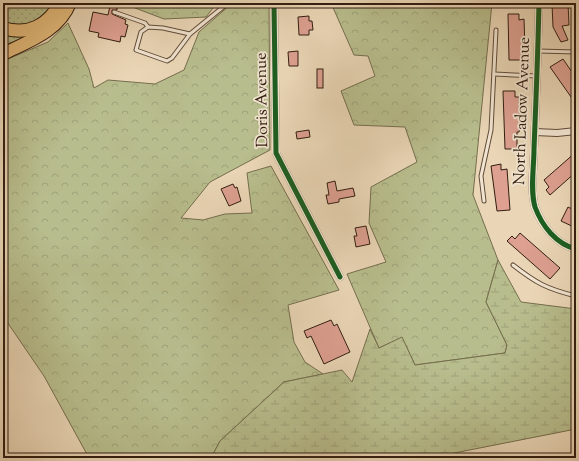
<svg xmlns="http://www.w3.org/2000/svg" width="579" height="461" font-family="'Sorts Mill Goudy',serif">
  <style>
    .grass { fill: url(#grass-dots); stroke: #756e4e }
    .forest { fill: url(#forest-crowns); stroke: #756e4e }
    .wetland { fill: url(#wetland-marsh); stroke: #756e4e }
    .building { fill: #dda091; stroke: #321e10 }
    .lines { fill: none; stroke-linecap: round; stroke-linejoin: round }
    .lane-casing { stroke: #604c3a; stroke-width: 5 }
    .street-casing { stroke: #604c3a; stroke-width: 8 }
    .highway-casing { stroke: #321e10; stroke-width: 14 }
    .lane { stroke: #f1e4d0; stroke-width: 3 }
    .street { stroke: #f1e4d0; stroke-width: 6 }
    .highway { stroke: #e5bb7b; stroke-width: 12 }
    .rail-casing { stroke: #321e10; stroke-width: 3.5 }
    .rail { stroke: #f1e4d0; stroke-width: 2; stroke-dasharray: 6; stroke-linecap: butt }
    .cycleway-casing { stroke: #f1e4d0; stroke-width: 8 }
    .cycleway { stroke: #1b5e20; stroke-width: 5 }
    .labels { text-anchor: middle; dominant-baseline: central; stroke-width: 3.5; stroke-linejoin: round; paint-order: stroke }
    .street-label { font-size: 16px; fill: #321e10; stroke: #f1e4d0 }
  </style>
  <defs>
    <pattern id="grass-dots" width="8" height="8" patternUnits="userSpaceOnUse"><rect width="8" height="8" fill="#b8bd8d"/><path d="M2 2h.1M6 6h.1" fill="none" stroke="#9fa279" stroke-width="1.8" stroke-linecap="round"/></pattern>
    <pattern id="forest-crowns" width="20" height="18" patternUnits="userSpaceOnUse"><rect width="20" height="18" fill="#b8bd8d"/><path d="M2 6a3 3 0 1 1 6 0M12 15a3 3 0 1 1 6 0" fill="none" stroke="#9fa279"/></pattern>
    <pattern id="wetland-marsh" width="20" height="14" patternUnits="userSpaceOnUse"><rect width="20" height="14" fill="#b8bd8d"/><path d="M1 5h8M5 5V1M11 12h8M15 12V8" fill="none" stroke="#9fa279"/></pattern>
  </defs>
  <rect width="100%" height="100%" fill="#ead6b6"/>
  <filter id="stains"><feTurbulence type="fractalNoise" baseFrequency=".005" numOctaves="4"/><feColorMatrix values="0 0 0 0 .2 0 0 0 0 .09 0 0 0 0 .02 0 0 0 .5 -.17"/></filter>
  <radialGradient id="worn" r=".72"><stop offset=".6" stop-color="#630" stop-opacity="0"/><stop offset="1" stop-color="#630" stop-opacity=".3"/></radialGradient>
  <!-- grass -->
  <g class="grass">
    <polygon points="3,3 55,3 38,23 16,27 3,22"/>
    <polygon points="3,34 31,34 3,47"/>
  </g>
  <!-- forest -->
  <g class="forest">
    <polygon points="122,3 217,3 206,17 164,19"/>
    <polygon points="237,3 269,3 270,150 210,182 181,218 203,220 225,214 252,213 247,173 271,166 339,290 288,305 294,342 305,362 323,374 284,382 220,441 211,458 89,458 44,376 3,316 3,61 48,42 68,23 89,69 94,88 108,80 155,84 184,70 199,32 230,5"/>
    <polygon points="331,3 492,3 473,195 498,260 486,302 507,345 505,353 415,365 402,338 379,348 347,274 386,262 369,223 371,187 417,162 405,127 354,125 341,91 375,76 368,56 354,55"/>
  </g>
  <!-- wetland -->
  <polygon class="wetland" points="498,260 521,302 576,309 576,429 429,458 211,458 220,441 284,382 342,370 352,382 370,329 379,348 402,337 415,365 505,353 507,345 486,302"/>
  <!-- building -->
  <g class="building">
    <polygon points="568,3 569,25 562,26 568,40 561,42 553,27 552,4"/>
    <polygon points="110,6 117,8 117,10 112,10 112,14 126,20 125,24 128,25 125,37 121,36 120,42 98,37 99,33 89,31 93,12 108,15"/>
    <polygon points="508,14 519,14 519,20 524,19 525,49 522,49 522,60 509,60"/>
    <polygon points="309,16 309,21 312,21 313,30 309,30 309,35 299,35 298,17"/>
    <polygon points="298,51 298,66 289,66 288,52"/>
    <polygon points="563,59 576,78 576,104 550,67"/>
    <rect x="317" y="69" width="6" height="19"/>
    <polygon points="503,91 515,91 515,97 519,97 520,128 519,132 517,132 517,149 505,149"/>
    <polygon points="309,130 310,137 297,139 296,132"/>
    <polygon points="576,152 576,172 550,195 546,190 549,187 544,180"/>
    <polygon points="501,164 501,170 507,169 510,210 497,211 491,166"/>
    <polygon points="335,181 337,191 353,188 355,196 339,199 339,202 328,204 326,195 329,195 327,183"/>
    <polygon points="233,184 235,188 237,187 241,201 229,206 221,189"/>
    <polygon points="568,207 576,211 576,228 561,221"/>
    <polygon points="366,226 370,244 356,247 354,236 357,236 355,228"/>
    <polygon points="520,233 560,268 550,279 507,241 512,236 515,239"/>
    <polygon points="331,320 334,326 337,324 350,352 324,364 311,336 307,338 304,331"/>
  </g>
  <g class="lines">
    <!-- lane casing -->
    <g class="lane-casing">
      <g id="lane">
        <polyline points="114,12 145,23 148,27"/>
        <polyline points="190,34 163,28 148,27 141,32 136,50 167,61 172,58 190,34 228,3"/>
        <polyline points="538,51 576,52"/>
        <polyline points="494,74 537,76"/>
        <polyline points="484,201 481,176 491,130 496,30"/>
        <path d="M513 265C536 283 547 289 576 296"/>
      </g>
    </g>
    <!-- street casing -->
    <g class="street-casing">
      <g id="street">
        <polyline points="274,3 276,153 340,277"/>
        <path d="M539 3C538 52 536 100 534 149 534 167 530 190 535 207 542 226 556 244 576 249"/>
        <polyline points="535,132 557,133 576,131"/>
      </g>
    </g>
    <!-- highway casing -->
    <g class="highway-casing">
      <g id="highway">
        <path d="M3 28C28 36 48 25 60 3"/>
        <path d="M3 54C29 41 58 32 70 3"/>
      </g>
    </g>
    <!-- lane -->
    <use href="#lane" class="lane"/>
    <!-- street -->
    <use href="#street" class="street"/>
    <!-- highway -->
    <use href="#highway" class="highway"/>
    <!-- rail casing -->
    <g class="rail-casing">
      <polyline id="rail" points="552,458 576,454"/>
    </g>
    <!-- rail -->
    <use href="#rail" class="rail"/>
    <!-- cycleway casing -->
    <g class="cycleway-casing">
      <g id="cycleway">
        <polyline points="274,3 276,153 340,277"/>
        <path d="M539 3C538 52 536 100 534 149 534 167 530 190 535 207 542 226 556 244 576 249"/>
      </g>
    </g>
    <!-- cycleway -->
    <use href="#cycleway" class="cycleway"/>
  </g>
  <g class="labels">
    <!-- street labels -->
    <g class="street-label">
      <text transform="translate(263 100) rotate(-91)">Doris Avenue</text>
      <text transform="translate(523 111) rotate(-88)">North Ladow Avenue</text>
    </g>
  </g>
  <!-- margin -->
  <rect width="579" height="461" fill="none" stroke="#ead6b6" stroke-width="16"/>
  <rect x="4" y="4" width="571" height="453" fill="none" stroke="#321e10" stroke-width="2"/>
  <rect x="8" y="8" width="563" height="445" fill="none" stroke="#321e10"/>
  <rect width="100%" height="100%" filter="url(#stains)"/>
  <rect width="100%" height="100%" fill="url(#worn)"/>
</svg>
